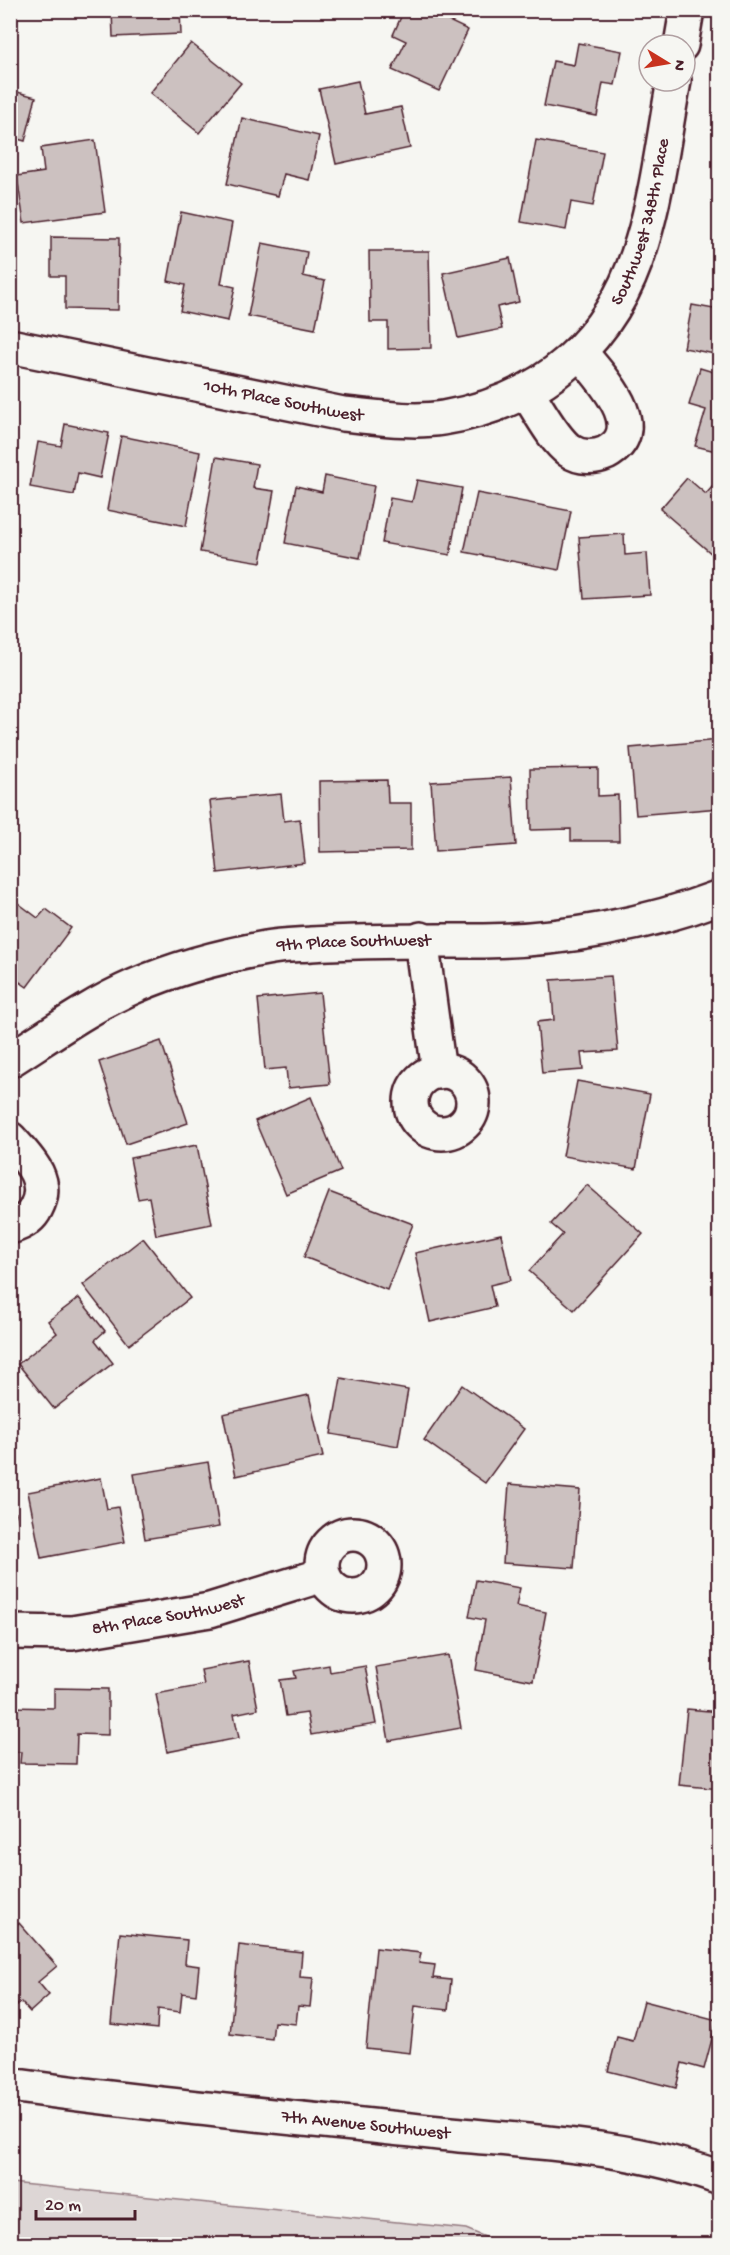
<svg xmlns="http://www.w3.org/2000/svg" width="730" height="2255" font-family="'Gochi Hand',sans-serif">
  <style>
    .green { fill: #ddd6d5; stroke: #947a80; stroke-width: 1.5 }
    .building { fill: #ccc1c0; stroke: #4a1f2b; stroke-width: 1.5 }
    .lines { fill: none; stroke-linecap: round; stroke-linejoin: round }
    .minor-casing { stroke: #4a1f2b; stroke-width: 38 }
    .minor { stroke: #f6f6f2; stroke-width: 33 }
    .labels { text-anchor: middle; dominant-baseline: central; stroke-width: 5; stroke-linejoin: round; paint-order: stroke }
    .street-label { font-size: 18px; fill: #4a1f2b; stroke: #f6f6f2 }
  </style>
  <rect width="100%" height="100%" fill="#f6f6f2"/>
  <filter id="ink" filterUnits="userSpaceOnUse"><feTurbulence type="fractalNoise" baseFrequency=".0167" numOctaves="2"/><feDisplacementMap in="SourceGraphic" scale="12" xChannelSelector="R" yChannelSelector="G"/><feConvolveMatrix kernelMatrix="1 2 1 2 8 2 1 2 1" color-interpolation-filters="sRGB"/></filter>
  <g filter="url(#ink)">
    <!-- green -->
    <polygon class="green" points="11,2183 466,2229 502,2244 11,2244"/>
    <!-- building -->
    <g class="building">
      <polygon points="112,10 180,10 181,34 113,37"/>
      <polygon points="404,10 426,10 468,30 439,91 392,70 406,41 393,35"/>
      <polygon points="191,43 241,83 199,133 150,93"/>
      <polygon points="578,43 622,51 615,85 603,83 597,116 544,106 553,61 574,65"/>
      <polygon points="358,81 365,114 401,107 410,148 336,164 319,89"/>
      <polygon points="10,90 36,97 25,141 10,137"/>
      <polygon points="242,118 319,136 309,180 284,174 278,196 227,184"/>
      <polygon points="95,140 105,212 24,223 17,176 44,172 41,148"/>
      <polygon points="536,140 603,152 593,206 571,202 566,230 521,222"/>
      <polygon points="181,212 232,223 221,284 235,287 228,321 180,311 185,285 168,281"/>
      <polygon points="51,237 119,238 118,310 65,309 65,276 51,276"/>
      <polygon points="262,243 307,252 303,276 325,281 315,329 248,316"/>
      <polygon points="369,251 429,251 431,348 388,349 388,322 370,322"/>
      <polygon points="510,258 519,302 497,307 502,329 458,338 443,273"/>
      <polygon points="692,305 719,310 720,308 720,355 684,348"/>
      <polygon points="700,368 720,374 720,452 695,446 706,410 689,405"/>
      <polygon points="65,424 109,433 100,478 78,473 74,495 30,487 38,442 61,446"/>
      <polygon points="121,436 200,452 186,526 107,510"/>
      <polygon points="216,457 257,464 253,488 274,491 261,562 200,552"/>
      <polygon points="325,476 374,486 360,558 285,543 296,486 322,492"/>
      <polygon points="687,478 706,494 720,478 720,561 660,509"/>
      <polygon points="417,480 462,488 450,555 382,543 390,498 412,502"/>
      <polygon points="477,493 571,511 559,570 464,552"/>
      <polygon points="624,534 625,555 647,553 650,595 584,599 579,537"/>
      <polygon points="719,740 720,808 636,815 630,748"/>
      <polygon points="598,768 598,796 618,795 619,841 571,841 571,829 531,830 530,769"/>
      <polygon points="511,777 516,845 436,851 431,782"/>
      <polygon points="387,780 388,803 411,803 411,850 320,852 319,781"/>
      <polygon points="281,794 284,821 300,819 305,863 218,873 210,801"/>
      <polygon points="10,897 38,918 46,909 71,928 27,987 10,975"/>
      <polygon points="611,976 618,1051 581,1053 583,1070 542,1073 537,1022 554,1020 551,980"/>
      <polygon points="320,993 330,1084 288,1088 286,1068 265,1070 258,999"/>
      <polygon points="161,1041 188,1123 126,1144 99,1062"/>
      <polygon points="577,1081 650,1094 636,1169 563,1156"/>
      <polygon points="311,1097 341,1171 286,1194 255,1121"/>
      <polygon points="197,1145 212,1224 156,1235 149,1197 138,1199 130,1158"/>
      <polygon points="587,1185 643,1234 574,1310 529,1271 563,1234 551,1224"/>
      <polygon points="329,1192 413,1224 387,1290 304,1257"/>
      <polygon points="501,1234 511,1280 490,1285 495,1307 430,1322 415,1253"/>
      <polygon points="143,1238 190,1298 129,1345 83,1285"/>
      <polygon points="79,1298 105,1331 95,1340 113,1363 54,1409 18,1364 57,1333 48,1321"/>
      <polygon points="341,1378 408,1390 398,1446 331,1434"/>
      <polygon points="462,1385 524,1429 485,1483 424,1440"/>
      <polygon points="309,1395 323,1457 236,1476 223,1414"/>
      <polygon points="208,1462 219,1527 145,1539 134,1474"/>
      <polygon points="101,1478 107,1509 118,1507 125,1542 41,1558 28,1492"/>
      <polygon points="509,1484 580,1490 574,1568 503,1563"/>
      <polygon points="10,1512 16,1513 10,1548"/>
      <polygon points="476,1580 520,1588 516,1606 546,1612 533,1681 476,1670 485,1620 469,1617"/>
      <polygon points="448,1655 461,1728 389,1741 376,1667"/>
      <polygon points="249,1661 258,1709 234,1714 239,1738 167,1752 156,1694 204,1685 201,1670"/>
      <polygon points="329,1665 330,1672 365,1666 376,1724 311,1735 307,1713 286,1716 280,1680 296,1678 294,1671"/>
      <polygon points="54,1688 108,1689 108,1735 77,1734 76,1764 20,1763 21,1752 10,1752 10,1707 54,1708"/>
      <polygon points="687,1709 720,1712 720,1789 679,1785"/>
      <polygon points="19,1923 57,1966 38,1982 49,1995 30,2012 21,2002 10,2011 10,1930"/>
      <polygon points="120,1933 187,1940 185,1964 199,1966 196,1995 182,1993 180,2012 158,2009 157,2029 111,2024"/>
      <polygon points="239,1945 302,1952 300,1977 313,1978 310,2007 298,2006 296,2024 274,2022 272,2039 230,2034"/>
      <polygon points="376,1948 421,1953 419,1963 435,1965 433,1978 451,1980 448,2010 415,2006 410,2053 366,2048"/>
      <polygon points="644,2001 717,2020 704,2069 682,2063 676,2088 608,2071 617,2037 633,2041"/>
    </g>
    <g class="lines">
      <!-- minor casing -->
      <g class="minor-casing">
        <g id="minor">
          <polyline points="681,45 687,10"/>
          <path id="s1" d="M10 346 343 414C375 417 411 423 443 418 545 401 613 340 642 242 658 190 664 134 674 81"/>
          <path d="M526 391C538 408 553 439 570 451 580 458 595 458 606 453 652 428 599 376 580 352"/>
          <polyline points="421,939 439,1072"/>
          <path id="s2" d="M10 1060C51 1034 91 1005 135 986 176 968 222 956 266 948 281 945 296 945 311 944 369 940 426 941 484 941 563 940 646 925 720 897"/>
          <circle cx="442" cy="1102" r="31"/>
          <path d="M10 1139C28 1159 51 1180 36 1208 31 1219 21 1224 10 1227"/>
          <circle cx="353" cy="1565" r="31"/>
          <path id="s3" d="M10 1632 72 1633 210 1610 323 1575"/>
          <path id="s4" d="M10 2085C153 2105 296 2118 439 2133 532 2142 631 2145 720 2178"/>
        </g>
      </g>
      <!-- minor -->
      <use href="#minor" class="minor"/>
    </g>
  </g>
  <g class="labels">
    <!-- street labels -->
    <g class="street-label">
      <text stroke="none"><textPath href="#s1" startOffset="741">Southwest 348th Place</textPath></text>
      <text stroke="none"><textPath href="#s1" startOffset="279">10th Place Southwest</textPath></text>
      <text stroke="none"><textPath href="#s2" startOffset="370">9th Place Southwest</textPath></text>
      <text stroke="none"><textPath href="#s3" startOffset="160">8th Place Southwest</textPath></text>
      <text stroke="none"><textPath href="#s4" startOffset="358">7th Avenue Southwest</textPath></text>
    </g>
  </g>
  <!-- margin -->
  <rect width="730" height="2255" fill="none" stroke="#f6f6f2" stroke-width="36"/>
  <rect x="18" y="18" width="694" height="2219" fill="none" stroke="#4a1f2b" stroke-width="2" filter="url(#ink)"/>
  <!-- north arrow -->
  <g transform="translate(667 63) rotate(101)"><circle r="28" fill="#f6f6f2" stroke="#b1a0a2" stroke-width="1.5"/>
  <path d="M0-4.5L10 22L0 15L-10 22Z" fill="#c8321e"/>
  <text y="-9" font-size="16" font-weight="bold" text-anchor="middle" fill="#4a1f2b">N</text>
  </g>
  <!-- scale -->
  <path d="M36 2210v9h99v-9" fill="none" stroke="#4a1f2b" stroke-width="3"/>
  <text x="45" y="2210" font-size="18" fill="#4a1f2b" stroke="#f6f6f2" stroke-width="4.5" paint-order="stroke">20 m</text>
</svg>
